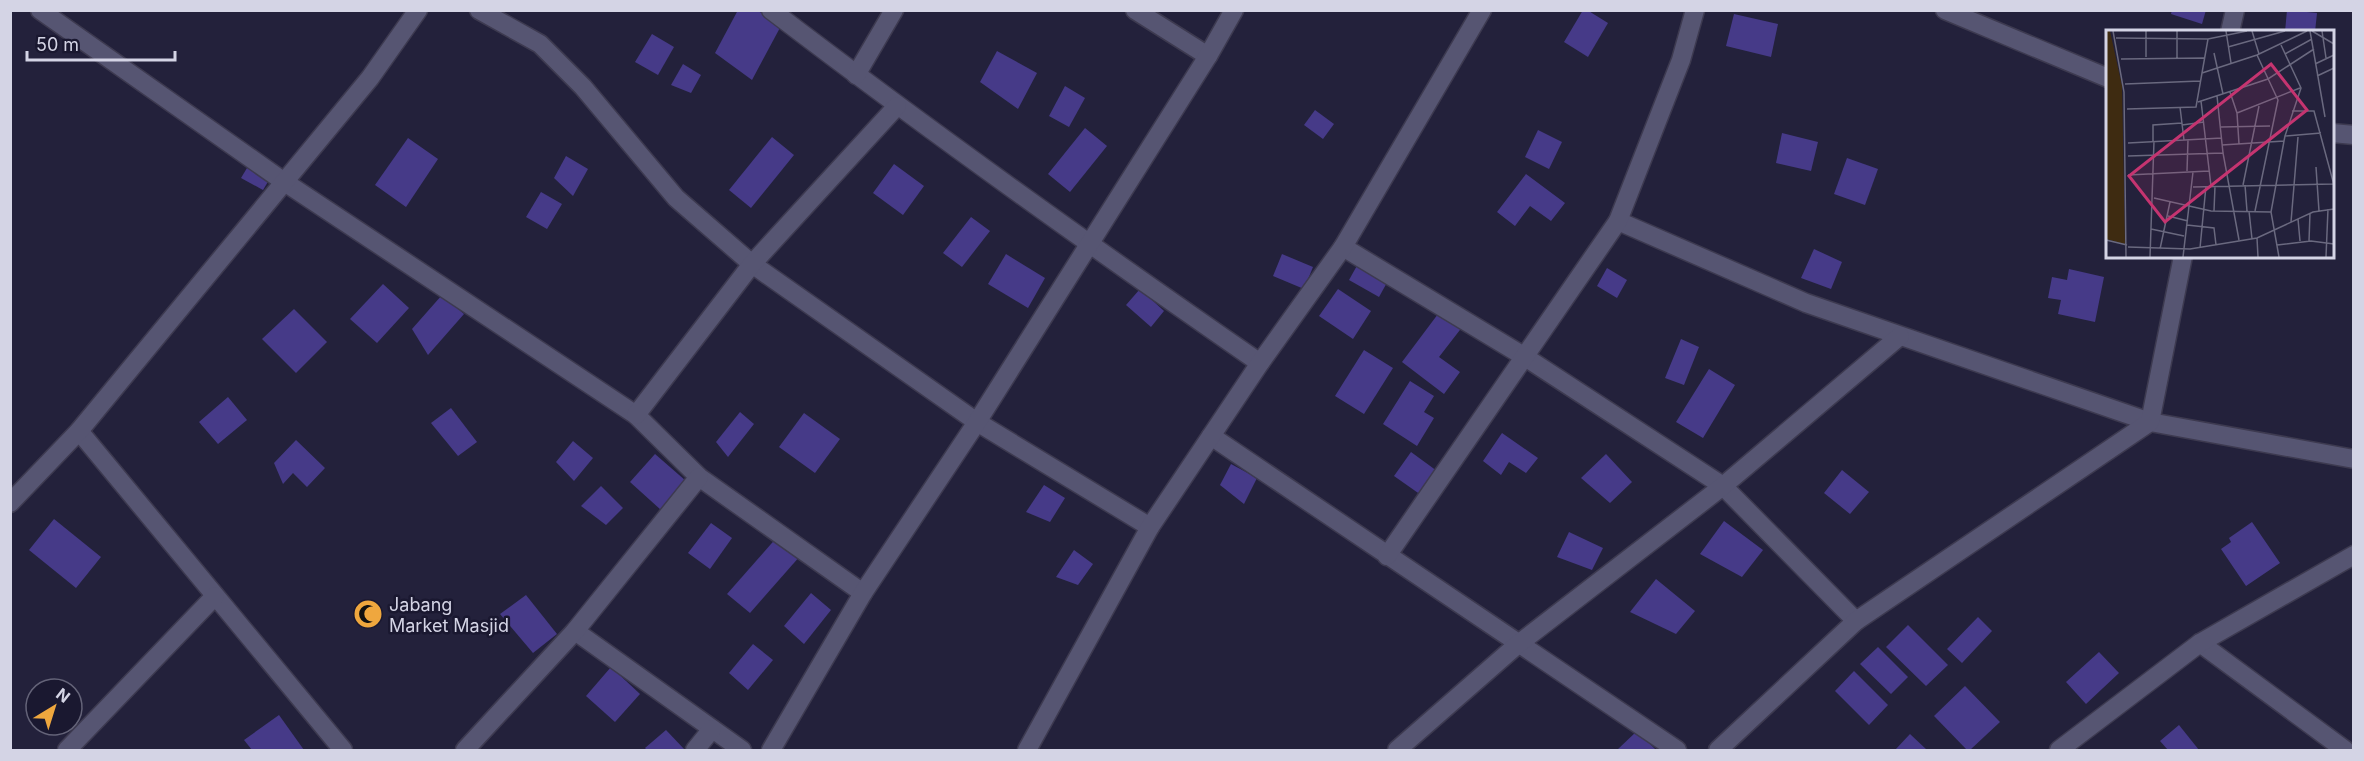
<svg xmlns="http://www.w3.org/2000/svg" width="2364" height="761" font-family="Inter,sans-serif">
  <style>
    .building { fill: #463a88 }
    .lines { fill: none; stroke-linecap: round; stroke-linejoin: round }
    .street-casing { stroke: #3d3a50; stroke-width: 21 }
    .street { stroke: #565572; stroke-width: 18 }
    .labels { text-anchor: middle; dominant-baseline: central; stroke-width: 5; stroke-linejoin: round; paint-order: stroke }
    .poi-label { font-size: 18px; fill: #d4d4e5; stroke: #1a1830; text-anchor: start }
    .inset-road { fill: none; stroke: #6a697f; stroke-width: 1.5 }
    .view { fill: #c53470; fill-opacity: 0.15; stroke: #c53470; stroke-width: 3 }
    .inset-edge { fill: none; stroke: #d4d4e5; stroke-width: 3 }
  </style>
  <rect width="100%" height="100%" fill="#23213b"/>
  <!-- building -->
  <g class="building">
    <polygon points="738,10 756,10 782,24 752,80 715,53"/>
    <polygon points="1583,10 1587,10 1608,23 1588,57 1564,42"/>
    <polygon points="2172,10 2206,10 2202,24 2171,14"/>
    <polygon points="2287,10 2317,13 2315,32 2285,32"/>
    <polygon points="1734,14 1778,24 1771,57 1726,46"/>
    <polygon points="652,34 674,47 658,75 635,62"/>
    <polygon points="997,51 1037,73 1018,109 980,82"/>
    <polygon points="683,64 701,75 691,93 671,85"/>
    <polygon points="1065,86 1085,98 1069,127 1049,116"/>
    <polygon points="1315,110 1334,124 1323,139 1304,125"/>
    <polygon points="1085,128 1107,146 1070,192 1048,174"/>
    <polygon points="1538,130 1562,142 1549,169 1525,157"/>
    <polygon points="1782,133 1818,142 1811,171 1776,163"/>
    <polygon points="772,137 794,155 751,208 729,190"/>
    <polygon points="408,138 438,159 406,207 375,185"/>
    <polygon points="566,156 588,169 573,196 554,178"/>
    <polygon points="1847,158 1878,169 1865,205 1834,194"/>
    <polygon points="250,163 272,175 263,190 241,178"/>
    <polygon points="894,164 924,186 903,215 873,193"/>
    <polygon points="1526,174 1565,203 1551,221 1530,206 1515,226 1497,212"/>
    <polygon points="541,192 562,204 547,229 526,217"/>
    <polygon points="971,217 990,231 962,267 943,253"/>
    <polygon points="1814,249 1842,262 1831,289 1801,278"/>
    <polygon points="1006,254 1045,278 1028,308 988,284"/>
    <polygon points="1282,254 1313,267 1304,289 1273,276"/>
    <polygon points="1359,262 1389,279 1379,297 1349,280"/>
    <polygon points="1607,268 1627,280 1617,298 1597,286"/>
    <polygon points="2069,269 2104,277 2095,322 2058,314 2061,300 2048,298 2052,277 2067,280"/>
    <polygon points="383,284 409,308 377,343 350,319"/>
    <polygon points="1140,289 1164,311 1151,327 1126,305"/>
    <polygon points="1338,289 1371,311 1353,339 1319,316"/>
    <polygon points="442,295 464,314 428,355 412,329"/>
    <polygon points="294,309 327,342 296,373 262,339"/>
    <polygon points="1441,310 1463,326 1439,357 1460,372 1444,394 1402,362"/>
    <polygon points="1681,339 1699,347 1684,385 1665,378"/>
    <polygon points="1364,350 1393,368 1364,414 1335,396"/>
    <polygon points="1709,369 1735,385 1703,438 1676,422"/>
    <polygon points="1410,381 1434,396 1424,412 1434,418 1417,446 1383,424"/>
    <polygon points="228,397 247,420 218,444 199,422"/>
    <polygon points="451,408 477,442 458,456 431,423"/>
    <polygon points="740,412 754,424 728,457 716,442"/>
    <polygon points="804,413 840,439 815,473 779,447"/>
    <polygon points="1502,433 1538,458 1526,473 1509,462 1501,475 1483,461"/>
    <polygon points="296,440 325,468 307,487 293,473 283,484 274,463"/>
    <polygon points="573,441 593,458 574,481 556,462"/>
    <polygon points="1411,452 1437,471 1421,495 1394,476"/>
    <polygon points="655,454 686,481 661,510 630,482"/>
    <polygon points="1606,454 1632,482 1610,503 1581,478"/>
    <polygon points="1231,464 1257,478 1244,504 1220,485"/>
    <polygon points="1842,470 1869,492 1850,514 1824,493"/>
    <polygon points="1044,485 1065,498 1050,522 1026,512"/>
    <polygon points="601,486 623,508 606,525 581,506"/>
    <polygon points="54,519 101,557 76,588 29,550"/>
    <polygon points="1724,521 1763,550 1742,577 1700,554"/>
    <polygon points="2252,522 2280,563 2246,586 2221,549 2231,542 2229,538"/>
    <polygon points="711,523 732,538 710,569 688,553"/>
    <polygon points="786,527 808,547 750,613 727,594"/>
    <polygon points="1569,532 1603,548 1592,570 1557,557"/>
    <polygon points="1074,550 1093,564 1078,585 1056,577"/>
    <polygon points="1656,579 1695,611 1676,634 1630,612"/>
    <polygon points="811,593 831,610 804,644 784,626"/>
    <polygon points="526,595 557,634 533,653 500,614"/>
    <polygon points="1978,617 1992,631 1962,663 1947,649"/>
    <polygon points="1908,625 1948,665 1926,686 1886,647"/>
    <polygon points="753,644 773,660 748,690 729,673"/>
    <polygon points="1878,647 1908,677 1891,694 1860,664"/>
    <polygon points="2099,652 2119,673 2086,704 2066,682"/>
    <polygon points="611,667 640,694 615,722 586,696"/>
    <polygon points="1854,671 1888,705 1869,725 1835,691"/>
    <polygon points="1965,686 2000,722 1970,750 1967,750 1934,716"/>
    <polygon points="279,715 304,750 252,750 244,740"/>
    <polygon points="2179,725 2199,750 2168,750 2160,741"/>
    <polygon points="666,730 685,750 647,750 645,748"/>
    <polygon points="1637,731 1656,750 1617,750"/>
    <polygon points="1910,734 1927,750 1895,750"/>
  </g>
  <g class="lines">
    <!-- street casing -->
    <g class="street-casing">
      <g id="street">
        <polyline points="40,10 283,181 636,415 699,477 863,593"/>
        <polyline points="479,10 540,44 583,87 676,198 752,264 977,422 1150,527"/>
        <path d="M771 10C931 132 1095 249 1260 363"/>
        <polyline points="1135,10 1208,56"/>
        <polyline points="1945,10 2108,78"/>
        <polyline points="2230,32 2235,10"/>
        <polyline points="856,75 894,10"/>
        <polyline points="2332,133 2354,135"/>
        <polyline points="1618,221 1806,303 2150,422 2354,459"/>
        <polyline points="1343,247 1525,357 1723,486 1856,621"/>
        <polyline points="636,415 752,264 897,106"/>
        <polyline points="79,431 343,750"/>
        <polyline points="1211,436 1677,750"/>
        <polyline points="10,503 79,431 370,78 418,10"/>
        <polyline points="1387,556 1618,221 1681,60 1695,10"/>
        <polyline points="575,631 742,750"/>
        <polyline points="2200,643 2345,750"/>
        <polyline points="67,750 215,596"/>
        <polyline points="465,750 575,631 699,477"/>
        <polyline points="695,750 712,729"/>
        <polyline points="771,750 863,593 977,422 1208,56 1234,10"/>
        <polyline points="1027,750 1150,527 1260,363 1343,247 1482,10"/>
        <polyline points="1397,750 1517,645 1723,486 1900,336"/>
        <polyline points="1718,750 1856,621 2150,422 2183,256"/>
        <polyline points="2059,750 2200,643 2354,555"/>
      </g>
    </g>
    <!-- street -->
    <use href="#street" class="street"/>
  </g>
  <!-- icons -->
  <defs>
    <g id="mosque-disc" transform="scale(1.5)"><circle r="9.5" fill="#efa73e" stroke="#1a1830"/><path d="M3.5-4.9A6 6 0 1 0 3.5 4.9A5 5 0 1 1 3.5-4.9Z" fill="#111"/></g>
  </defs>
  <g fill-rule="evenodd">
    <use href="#mosque-disc" x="368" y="614"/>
  </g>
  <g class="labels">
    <!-- poi labels -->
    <g class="poi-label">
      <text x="389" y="604">Jabang<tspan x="389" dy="21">Market Masjid</tspan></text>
    </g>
  </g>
  <!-- overview -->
  <g transform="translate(2106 30)">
    <rect width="228" height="228" fill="#23213b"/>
    <path d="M0 1H4L16 56 19 214 0 209Z" fill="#3e2b11"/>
    <path class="inset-road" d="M7 1 18 62 20 227M40 1V27M120 1 125 33M146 1 153 24M204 1 219 87M206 1 228 14M216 1 220 28M10 8 102 9 141 1M175 15 195 58 179 106M122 17 179 1M108 23 117 64M179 24 206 9M71 28V1M15 29 98 28M209 34 228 25M96 43 151 25 201 1M211 46 228 38M19 54 94 51M124 62 131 83 133 114M111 66 117 123 133 210M95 71 105 156M92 72 162 49 208 19M74 77 78 110M21 79 90 77 102 9M186 81H208L228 155M131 83 194 58M76 95 98 92M115 97 164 96M47 111V95L76 93M22 113 116 108M116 115 178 111 179 106 215 103M22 126 117 123M210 137 213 181M81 141 82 110M22 145 103 141M137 155 153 76M139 155 141 181M87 157 227 154M48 168 105 181 165 182M108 181 109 156M143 181 146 209M149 181 172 70 151 25M62 186 82 191M192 189 194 211M185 192 192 107M81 195 108 198 110 215M45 199 78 206M151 208 152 227M0 210 21 215M203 211 204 183M171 215 205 211 228 214M22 217 84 219 151 208 207 182 228 179M94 218 100 156M54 219 64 172M44 227 48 111M77 227 87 142M173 227 165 182 178 111M220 227 222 179"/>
    <path class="view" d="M165 34 201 80 59 192 23 146Z"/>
    <rect width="228" height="228" class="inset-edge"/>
  </g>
  <!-- border -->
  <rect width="2364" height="761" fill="none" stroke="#d4d4e5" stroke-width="24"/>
  <!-- north arrow -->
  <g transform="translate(54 707) rotate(38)"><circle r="28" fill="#1a1830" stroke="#646378" stroke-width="1.5"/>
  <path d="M0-4.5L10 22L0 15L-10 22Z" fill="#efa73e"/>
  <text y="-9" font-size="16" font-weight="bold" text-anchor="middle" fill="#d4d4e5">N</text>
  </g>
  <!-- scale -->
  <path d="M27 51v9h148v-9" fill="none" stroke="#d4d4e5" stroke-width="3"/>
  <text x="36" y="51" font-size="18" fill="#d4d4e5" stroke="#1a1830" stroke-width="4.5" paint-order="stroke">50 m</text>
</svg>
